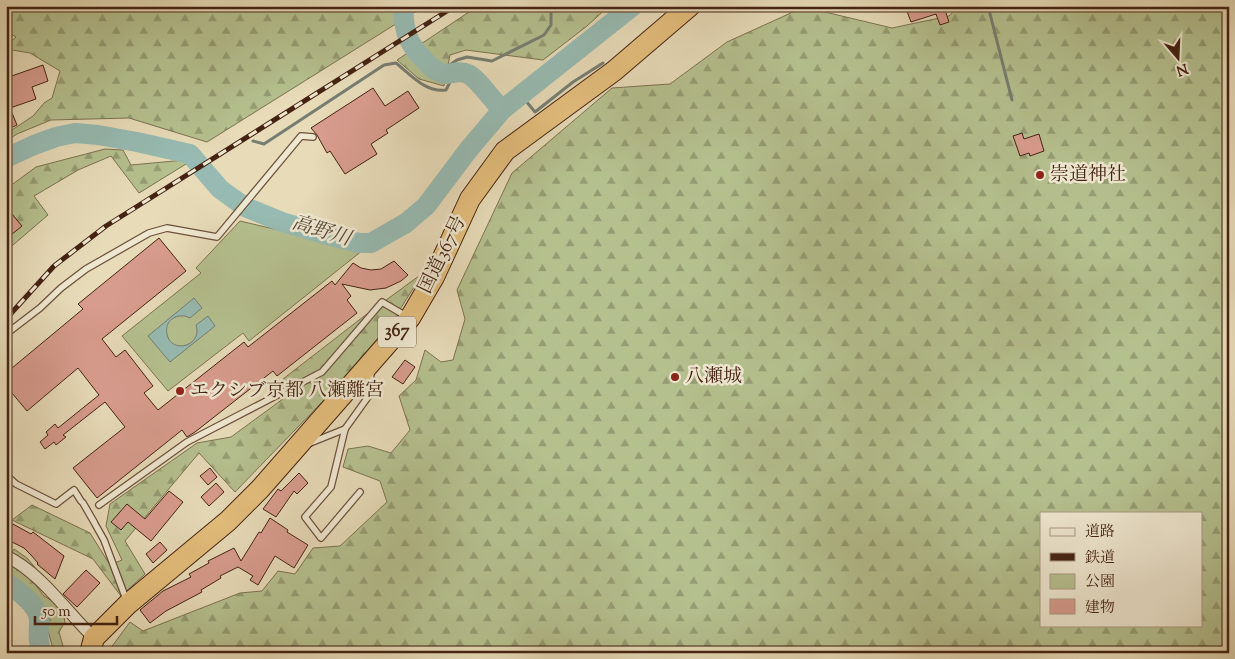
<svg xmlns="http://www.w3.org/2000/svg" width="1235" height="659" font-family="'Sorts Mill Goudy','Noto Serif JP',serif">
  <style>
    .green { fill: #b5c08f; stroke: #7c7250 }
    .forest { fill: url(#forest-firs); stroke: #7c7250; fill-rule: evenodd }
    .water { fill: #97bbb2; stroke: #767e72 }
    .lines { fill: none; stroke-linecap: round; stroke-linejoin: round }
    .stream { stroke: #767e72; stroke-width: 3 }
    .river { stroke: #97bbb2; stroke-width: 20 }
    .building { fill: #d89c8e; stroke: #442312 }
    .service-casing { stroke: #6d513c; stroke-width: 8 }
    .minor-casing { stroke: #6d513c; stroke-width: 13 }
    .trunk-casing { stroke: #442312; stroke-width: 22 }
    .service { stroke: #efe8d1; stroke-width: 5.5 }
    .minor { stroke: #efe8d1; stroke-width: 11 }
    .trunk { stroke: #e4be7c; stroke-width: 20 }
    .rail-casing { stroke: #442312; stroke-width: 5 }
    .rail { stroke: #efe8d1; stroke-width: 3; stroke-dasharray: 9; stroke-linecap: butt }
    .poi-dot { fill: #8f2418; stroke: #efe8d1; stroke-width: 2 }
    .labels { text-anchor: middle; dominant-baseline: central; stroke-width: 5; stroke-linejoin: round; paint-order: stroke }
    .shield { fill: #efe8d1; stroke: #775e4b; stroke-width: 1 }
    .shield-label { font-size: 18px; font-weight: bold; fill: #442312 }
    .poi-label { font-size: 19px; fill: #442312; stroke: #efe8d1; text-anchor: start }
    .street-label { font-size: 19px; fill: #442312; stroke: #efe8d1 }
    .water-label { font-size: 20px; font-style: italic; fill: #59493a; stroke: #efe8d1 }
  </style>
  <defs>
    <pattern id="forest-firs" width="22" height="20" patternUnits="userSpaceOnUse" patternTransform="scale(1.25)"><rect width="22" height="20" fill="#b5c08f"/><path d="M5 1l3.5 6h-7zM16 11l3.5 6h-7z" fill="#959c73"/></pattern>
  </defs>
  <rect width="100%" height="100%" fill="#e7dbb8"/>
  <filter id="stains"><feTurbulence type="fractalNoise" baseFrequency=".004" numOctaves="4"/><feColorMatrix values="0 0 0 0 .2 0 0 0 0 .09 0 0 0 0 .02 0 0 0 .5 -.17"/></filter>
  <radialGradient id="worn" r=".72"><stop offset=".6" stop-color="#630" stop-opacity="0"/><stop offset="1" stop-color="#630" stop-opacity=".3"/></radialGradient>
  <!-- green -->
  <polygon class="green" points="240,221 363,250 249,341 243,333 168,391 122,336 201,273 196,268"/>
  <!-- forest -->
  <g class="forest">
    <polygon points="6,6 423,6 423,7 207,142 129,118 51,120 17,134 6,141 6,134 33,116 44,103 52,98 60,71 30,53 6,49 6,46 16,37 6,31"/>
    <polygon points="478,6 568,6 569,9 573,6 609,6 587,26 543,60 466,50 450,55 444,86 419,79 397,60"/>
    <path d="M958 6H1229V653H107L130 622 143 631 240 593 262 591 278 571 295 574 313 548 340 546 387 502 380 481 343 467 348 449 368 446 391 453 410 430 399 396 416 380 425 350 441 362 453 360 465 319 457 290 512 173 612 88 670 84 727 42 804 7 892 28 949 16ZM1041 513H1201V625H1041Z"/>
    <polygon points="105,149 123,150 131,165 185,160 186,164 139,193 111,156 78,170 34,196 48,215 6,251 6,189 36,167"/>
    <polygon points="423,273 392,322 326,398 235,492 199,453 125,541 145,574 121,596 93,559 12,520 32,505 90,533 110,565 122,560 106,526 110,504 197,443 231,437 287,396 283,379 363,317"/>
    <polygon points="14,549 27,558 37,570 31,579 44,596 62,607 65,622 59,632 65,653 54,653 49,634 31,599 6,575 6,563"/>
  </g>
  <!-- water -->
  <path class="water" d="M194 298 202 308 190 318C184 315 178 315 172 319 167 323 166 328 167 334 171 355 203 346 196 325L208 316 215 326 170 362 148 336Z"/>
  <g class="lines">
    <!-- stream -->
    <g class="stream">
      <polyline points="988,6 1012,100"/>
      <polyline points="521,95 535,112 573,82 603,63"/>
      <path d="M253 141 264 144 384 65 396 63C411 75 426 93 446 90L450 82 448 66 457 60 467 57 492 61 544 35 551 25V6"/>
    </g>
    <!-- river -->
    <g class="river">
      <path d="M403 6C404 35 408 44 428 64 432 68 439 73 445 74 452 74 460 70 468 74 478 79 493 101 502 110"/>
      <polyline points="6,158 34,145 56,137 75,133 98,135 137,142 190,154 220,189 245,207 282,222 327,235 359,243 371,243 406,223 426,206 469,149 502,110 633,6"/>
      <path d="M6 583C17 590 40 606 39 621 39 634 37 639 42 653"/>
    </g>
  </g>
  <!-- building -->
  <g class="building">
    <polygon points="905,6 953,6 953,8 945,10 949,22 940,25 936,14 911,22"/>
    <polygon points="43,65 48,81 32,87 36,99 10,108 17,125 6,130 6,78"/>
    <polygon points="373,88 385,106 408,91 419,108 386,130 388,133 371,144 377,154 345,174 330,151 327,153 317,135 311,128"/>
    <polygon points="1022,133 1024,139 1039,134 1044,151 1030,156 1029,153 1020,156 1013,136"/>
    <polygon points="6,207 22,226 6,239"/>
    <polygon points="159,238 186,271 102,339 116,357 125,350 153,386 144,393 158,410 244,342 248,347 332,281 335,285 353,263 361,268 371,270 381,269 394,261 408,275 401,281 386,288 370,290 342,284 351,296 347,300 357,313 277,376 273,371 195,432 187,437 182,430 97,498 73,468 125,427 105,402 63,435 66,437 56,445 54,442 45,449 40,442 48,435 46,432 55,424 58,428 99,395 78,368 27,411 6,386 6,373 83,309 78,304"/>
    <polygon points="405,360 415,367 403,384 392,377"/>
    <polygon points="210,468 217,477 208,485 200,476"/>
    <polygon points="299,473 308,483 297,494 294,491 276,517 263,509 278,489 281,491"/>
    <polygon points="216,483 224,492 209,506 201,497"/>
    <polygon points="169,491 183,502 151,541 128,522 121,530 111,522 127,504 145,519"/>
    <polygon points="270,518 288,530 287,532 308,545 294,568 275,556 258,585 250,580 253,576 238,567 220,576 221,578 201,590 202,592 166,611 150,623 140,610 163,591 191,577 189,574 209,563 208,561 234,548 241,561 259,532 261,533"/>
    <polygon points="13,524 31,534 33,532 64,556 55,579 37,564 38,563 31,555 24,548 6,539"/>
    <polygon points="160,542 167,550 153,563 146,554"/>
    <polygon points="86,570 100,583 77,607 63,594"/>
  </g>
  <g class="lines">
    <!-- service casing -->
    <g class="service-casing">
      <g id="service">
        <polyline points="6,336 10,331 40,308 61,288 86,269 149,233 167,228 217,237 301,136 313,137"/>
        <polyline points="310,443 345,429"/>
        <polyline points="6,475 16,484 56,504 74,490 81,501"/>
        <polyline points="360,492 321,538 305,517 331,487 345,429 368,397 371,373"/>
        <polyline points="83,503 94,522"/>
        <polyline points="99,505 187,442 322,372 382,302 406,316"/>
        <polyline points="95,524 104,540 126,599"/>
      </g>
    </g>
    <!-- minor casing -->
    <g class="minor-casing">
      <path id="minor" d="M6 556C40 572 67 612 94 638"/>
    </g>
    <!-- trunk casing -->
    <g class="trunk-casing">
      <polyline id="trunk" points="90,653 94,638 128,604 228,521 260,489 410,318 434,277 470,199 505,151 614,71 690,6"/>
    </g>
    <!-- service -->
    <use href="#service" class="service"/>
    <!-- minor -->
    <use href="#minor" class="minor"/>
    <!-- trunk -->
    <use href="#trunk" class="trunk"/>
    <!-- rail casing -->
    <g class="rail-casing">
      <polyline id="rail" points="6,319 54,266 106,226 455,6"/>
    </g>
    <!-- rail -->
    <use href="#rail" class="rail"/>
  </g>
  <!-- markers -->
  <g class="poi-dot">
    <circle cx="1040" cy="175" r="5"/>
    <circle cx="675" cy="377" r="5"/>
    <circle cx="180" cy="391" r="5"/>
  </g>
  <g class="labels">
    <!-- shield labels -->
    <rect class="shield" x="378" y="316.5" width="38" height="31" rx="4"/>
    <g class="shield-label">
      <text x="397" y="332">367</text>
    </g>
    <!-- poi labels -->
    <g class="poi-label">
      <text x="1050" y="175">崇道神社</text>
      <text x="685" y="377">八瀬城</text>
      <text x="190" y="391">エクシブ京都 八瀬離宮</text>
    </g>
    <!-- street labels -->
    <g class="street-label">
      <text transform="translate(443 255) rotate(-64)">国道367号</text>
    </g>
    <!-- water labels -->
    <g class="water-label">
      <text transform="translate(321 232) rotate(17)">高野川</text>
    </g>
  </g>
  <!-- margin -->
  <rect width="1235" height="659" fill="none" stroke="#e7dbb8" stroke-width="25"/>
  <rect x="8" y="8" width="1220" height="644" fill="none" stroke="#442312" stroke-width="2.5"/>
  <rect x="12" y="12" width="1210" height="634" fill="none" stroke="#442312"/>
  <!-- legend -->
  <rect x="1040" y="512" width="162" height="115" fill="#efe8d1" stroke="#ab9985"/>
  <rect x="1050" y="528" width="25" height="8" fill="#efe8d1" stroke="#ab9985"/>
  <text x="1085" y="536" font-size="15" fill="#442312">道路</text>
  <rect x="1050" y="553" width="25" height="8" fill="#442312" stroke="#ab9985"/>
  <text x="1085" y="562" font-size="15" fill="#442312">鉄道</text>
  <rect x="1050" y="574" width="25" height="15" fill="#b5c08f" stroke="#ab9985"/>
  <text x="1085" y="586" font-size="15" fill="#442312">公園</text>
  <rect x="1050" y="599" width="25" height="15" fill="#d89c8e" stroke="#ab9985"/>
  <text x="1085" y="612" font-size="15" fill="#442312">建物</text>
  <!-- north arrow -->
  <g transform="translate(1178 58) rotate(161)" stroke="#efe8d1" stroke-width="4" paint-order="stroke">
  <path d="M0-4L9 19L0 12L-9 19Z" fill="#442312"/>
  <text y="-8" font-size="14" font-weight="bold" text-anchor="middle" fill="#442312">N</text>
  </g>
  <!-- scale -->
  <path d="M35 616v8h82v-8" fill="none" stroke="#442312" stroke-width="2.5"/>
  <text x="42" y="616" font-size="15" fill="#442312" stroke="#efe8d1" stroke-width="4" paint-order="stroke">50 m</text>
  <rect width="100%" height="100%" filter="url(#stains)"/>
  <rect width="100%" height="100%" fill="url(#worn)"/>
</svg>
